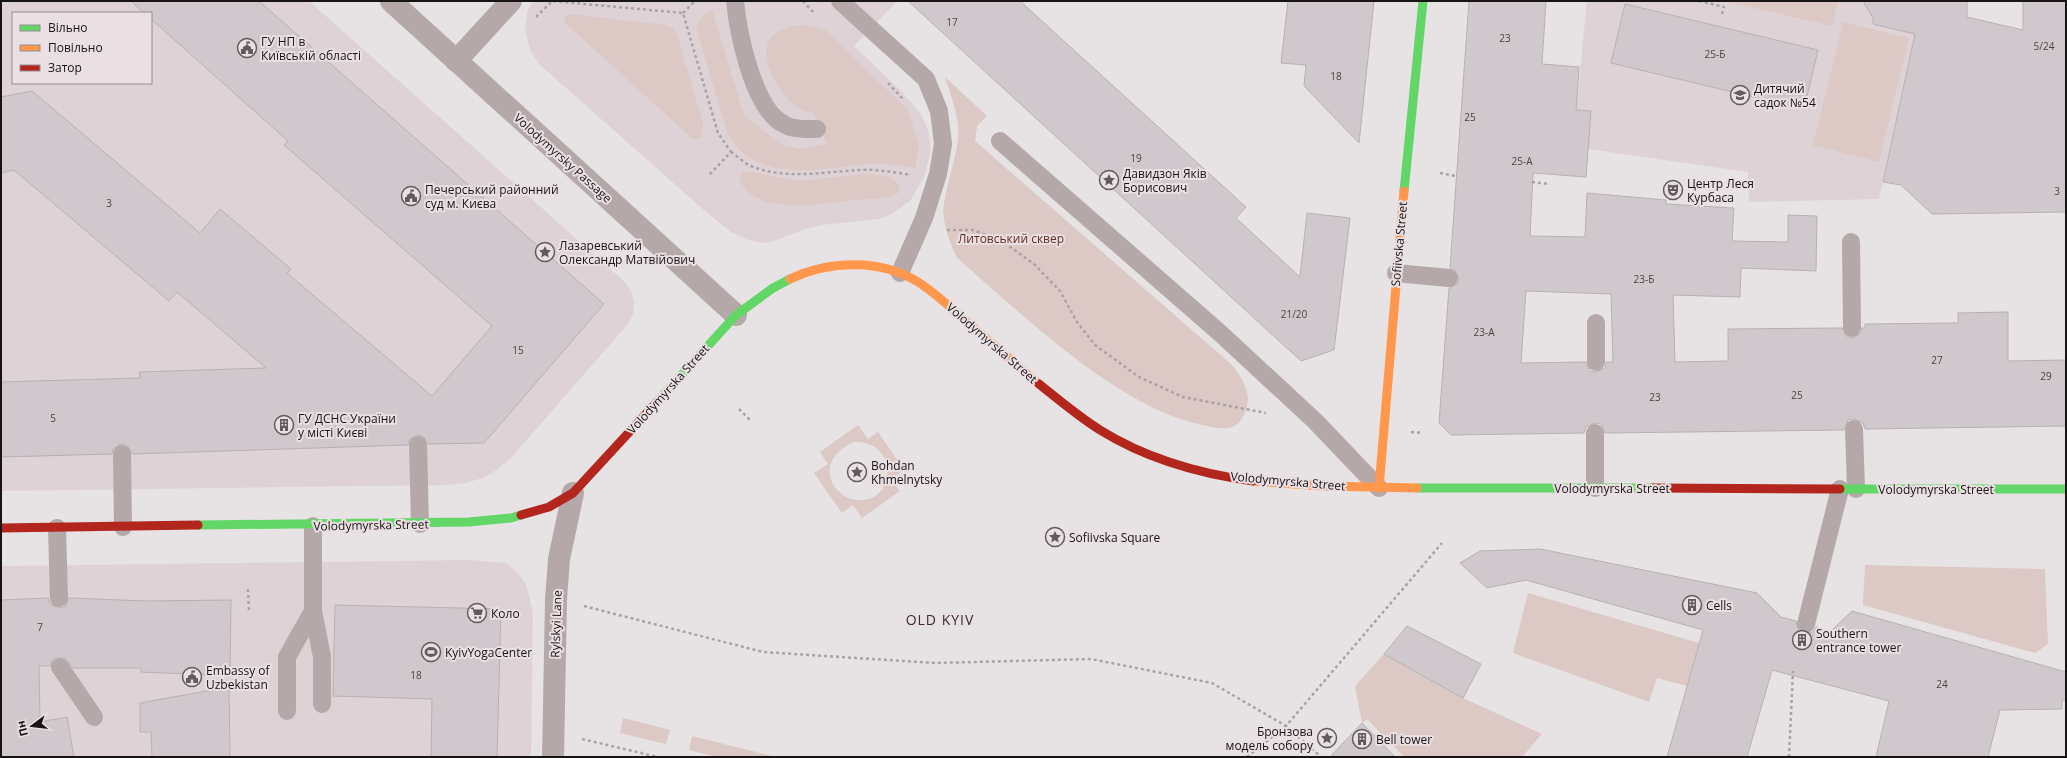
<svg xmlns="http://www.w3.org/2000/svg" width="2067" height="758" font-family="'Open Sans',sans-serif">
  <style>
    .built { fill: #ded2d6; fill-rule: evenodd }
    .green { fill: #dcc8c4; fill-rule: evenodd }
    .building { fill: #d1c8cd; stroke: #b6b2b4; fill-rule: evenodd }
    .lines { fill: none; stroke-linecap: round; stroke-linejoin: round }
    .path { stroke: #aba3a3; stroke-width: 2.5; stroke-dasharray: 3 3; stroke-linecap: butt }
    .lane { stroke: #b4a8a9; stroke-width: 18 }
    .street { stroke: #b4a8a9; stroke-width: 22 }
    .fast { stroke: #63d668; stroke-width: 9 }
    .slow { stroke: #ff974d; stroke-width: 9 }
    .jam { stroke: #b3261e; stroke-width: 9 }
    .labels { text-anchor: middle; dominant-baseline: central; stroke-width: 4; stroke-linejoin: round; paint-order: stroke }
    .number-label { font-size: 10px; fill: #484345 }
    .poi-label { font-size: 12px; fill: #181415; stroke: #eadfe2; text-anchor: start }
    .street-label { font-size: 12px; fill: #181415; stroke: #eadfe2 }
    .park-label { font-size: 12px; fill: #632e23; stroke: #eadfe2 }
    .quarter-label { font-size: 14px; letter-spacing: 1px; fill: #362e30; stroke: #eadfe2 }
  </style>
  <rect width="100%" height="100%" fill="#e7e2e3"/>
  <!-- built -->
  <g class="built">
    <path d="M1 1H309L626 283 632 293 634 303 633 314 627 325 511 458 498 469 483 478 465 483 447 485 1 491ZM13 13H151V83H13Z"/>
    <polygon points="534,1 897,1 854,46 899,89 920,113 927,127 930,140 930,154 924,177 910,201 890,215 879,219 821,225 805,229 771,242 763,243 748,240 731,232 705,211 539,64 530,50 525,27 528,9"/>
    <polygon points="1587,1 1863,1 1877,25 1915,34 1879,199 1749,202 1748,172 1588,149 1591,111 1576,110"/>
    <polygon points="469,560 506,563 517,572 526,584 533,612 531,757 1,757 1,566"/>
  </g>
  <!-- green -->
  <g class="green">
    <polygon points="1723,1 1838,1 1832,26"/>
    <path d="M712 10 744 115 780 144 799 149 827 144 814 114C809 112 802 110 797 107 782 96 760 63 768 43 773 29 797 23 811 26 815 27 820 29 825 30L908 110 919 146 915 168C901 166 887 163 872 164 821 167 756 187 727 132L696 27 704 15Z"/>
    <polygon points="569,14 666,25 673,28 677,35 703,123 702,133 700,139 693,139 564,22 565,16"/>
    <polygon points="1843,22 1909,38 1879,162 1813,145"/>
    <path d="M945 77 987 116 977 126 975 141 1232 365C1241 377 1251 391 1247 406 1240 433 1225 430 1202 425 1117 407 1022 314 957 258 950 243 941 221 944 204 947 182 956 160 958 138 960 117 951 97 945 77Z"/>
    <path d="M751 171C766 175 781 179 797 180 826 181 857 170 886 176 893 178 897 182 900 187L898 193 890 197C875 199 861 199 846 201 815 205 755 215 739 179L743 173Z"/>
    <path d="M858 425 868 439 878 432 904 470 891 479 900 491 862 518 853 505 842 513 814 473 828 464 820 452ZM854 442C900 440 896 504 857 500 847 499 840 494 834 486 822 467 836 449 854 442Z"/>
    <polygon points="1865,565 2045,569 2048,644 2035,653 1863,605"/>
    <polygon points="1528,593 1699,643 1687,686 1657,678 1649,702 1513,653"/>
    <polygon points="1384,654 1463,698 1542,734 1522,757 1404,757 1367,719 1362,723 1355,686"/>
    <polygon points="623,718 670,730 666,744 620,733"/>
    <polygon points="692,736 776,757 716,757 689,750"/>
  </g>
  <!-- building -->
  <g class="building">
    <polygon points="131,1 259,1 604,304 484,443 428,444 423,436 417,435 409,440 408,445 132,454 127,445 121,444 113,449 112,454 1,457 1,382 140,378 139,372 266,368 177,292 169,301 14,170 1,173 1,97 32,91 200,233 220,209 291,269 287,273 432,396 492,326 284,145 288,141 151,19 151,13 144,13"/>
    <polygon points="908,1 1020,1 1246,207 1236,218 1300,277 1307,213 1350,218 1334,350 1301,361"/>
    <polygon points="1288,1 1374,1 1359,143 1304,86 1306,65 1281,63"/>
    <path d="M1469 1H1546L1542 64 1579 67 1576 110 1591 111 1586 177 1533 173 1530 236 1585 237 1587 193 1666 200V204L1734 208 1732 241 1788 242V215L1817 216 1816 271 1741 268 1740 297 1673 295 1675 362 1728 361V329L1842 328 1847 337 1853 338 1861 333 1862 328H1865V324L1958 323V313L2008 312V361L2066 360V426L1865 429 1863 423 1854 419 1848 420 1844 430 1605 433 1601 424 1595 423 1586 427 1584 433 1451 435 1439 423 1449 288 1457 284 1459 279 1455 270 1450 268ZM1526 291 1611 294 1613 362H1606L1605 368 1596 372 1590 371 1586 362 1521 363Z"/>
    <polygon points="1863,1 1967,1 1967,17 2023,30 2023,1 2066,1 2066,212 1932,214 1901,185 1883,182 1915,34 1873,24 1873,18"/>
    <polygon points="1625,4 1818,50 1804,109 1611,63"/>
    <polygon points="1540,549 1757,593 1781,617 1796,621 1798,631 1804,634 1813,632 1816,627 1831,631 1852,611 2066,672 2066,700 2062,700 2062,709 2000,710 1988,757 1876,757 1889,701 1772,670 1747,757 1667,757 1703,630 1526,580 1487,588 1460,563 1480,551"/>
    <polygon points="48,598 50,604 59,608 65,607 69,598 146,601 231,600 230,676 141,672 141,668 73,668 65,658 54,658 50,666 39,666 40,722 67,717 74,757 1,757 1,600"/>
    <polygon points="335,605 501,609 497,757 431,757 432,699 333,696"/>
    <polygon points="1407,626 1481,664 1463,698 1384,654"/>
    <polygon points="229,687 230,757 152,757 151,732 140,732 140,703"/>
    <polygon points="1362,723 1395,757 1330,757"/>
  </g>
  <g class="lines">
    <!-- path -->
    <g class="path">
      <polyline points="803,1 815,14"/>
      <polyline points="1699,1 1724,7 1721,17"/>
      <polyline points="683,13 695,1"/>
      <polyline points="536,17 552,1 683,13 718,133 731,152 708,176"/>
      <polyline points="888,83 904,100"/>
      <path d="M731 152C737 156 744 163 751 166 785 180 823 172 858 170 876 169 893 172 911 175"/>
      <polyline points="1440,173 1456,176"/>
      <polyline points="1532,182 1550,184"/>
      <polyline points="947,230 973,230 1002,241 1034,264 1060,291 1077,322 1095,345 1139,377 1183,397 1266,413"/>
      <polyline points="739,409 750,420"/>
      <polyline points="1411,432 1423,433"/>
      <polyline points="248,589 249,610"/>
      <polyline points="584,606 763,652 935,663 1091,659 1212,683 1286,726 1321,757"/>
      <polyline points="582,739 658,757"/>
      <polyline points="1247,757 1286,726 1442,543"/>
      <polyline points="1789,757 1793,671"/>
    </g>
    <!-- lane -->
    <g class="lane">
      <path d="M735 1C738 32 753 107 782 123 792 130 806 129 817 129"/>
      <polyline points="840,1 926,79 939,111 943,144 938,174 924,218 900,273"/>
      <polyline points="1000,141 1220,333 1315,421 1379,488"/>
      <polyline points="1851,242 1852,328"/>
      <polyline points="1396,273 1449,278"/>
      <polyline points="1596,362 1596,323"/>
      <polyline points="1854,429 1856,489"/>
      <polyline points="1595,433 1595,488"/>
      <polyline points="418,445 420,524"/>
      <polyline points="122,454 123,527"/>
      <polyline points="313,526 313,611 322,657 322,704"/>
      <polyline points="57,528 59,598"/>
      <polyline points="1806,624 1840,489"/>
      <polyline points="60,667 94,717"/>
      <polyline points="287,711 287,657 313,611"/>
    </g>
    <!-- street -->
    <g class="street">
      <polyline points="391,1 736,315"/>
      <polyline points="456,61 511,1"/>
      <polyline points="553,757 556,600 559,559 573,493"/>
    </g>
    <!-- fast -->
    <g class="fast">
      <polyline points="1404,191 1423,1"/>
      <polyline points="657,402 736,315 773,288 790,279"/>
      <polyline points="1417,488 1653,488"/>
      <polyline points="1840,489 2066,489"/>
      <polyline points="198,525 469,522 511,518 521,515"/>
    </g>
    <!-- slow -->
    <g class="slow">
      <path d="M790 279C830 260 881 259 918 282 937 294 952 309 968 323 992 343 1015 364 1039 384"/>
      <polyline points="1253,481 1323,486 1417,488"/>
      <polyline points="1379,488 1404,191"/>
    </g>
    <!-- jam -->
    <g class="jam">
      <path d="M1039 384C1059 400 1079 417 1100 430 1145 458 1201 474 1253 481"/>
      <polyline points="1653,488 1840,489"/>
      <polyline points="521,515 549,507 573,493 657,402"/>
      <polyline points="1,528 198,525"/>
    </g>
  </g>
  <!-- icons -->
  <defs>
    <g id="civic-ring" transform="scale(1)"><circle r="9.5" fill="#eadfe2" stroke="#605c5d" stroke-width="1.5"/><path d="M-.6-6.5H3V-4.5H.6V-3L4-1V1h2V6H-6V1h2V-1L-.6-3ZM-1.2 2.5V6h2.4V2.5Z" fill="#605c5d"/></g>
    <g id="school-ring" transform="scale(1)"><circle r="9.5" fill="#eadfe2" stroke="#605c5d" stroke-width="1.5"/><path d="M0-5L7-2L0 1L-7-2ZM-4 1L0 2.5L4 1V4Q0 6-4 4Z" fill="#605c5d"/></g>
    <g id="sight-ring" transform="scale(1)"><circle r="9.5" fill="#eadfe2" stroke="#605c5d" stroke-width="1.5"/><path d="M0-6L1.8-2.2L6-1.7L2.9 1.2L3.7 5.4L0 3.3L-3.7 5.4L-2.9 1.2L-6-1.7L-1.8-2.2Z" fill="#605c5d"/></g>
    <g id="theatre-ring" transform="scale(1)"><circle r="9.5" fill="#eadfe2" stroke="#605c5d" stroke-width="1.5"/><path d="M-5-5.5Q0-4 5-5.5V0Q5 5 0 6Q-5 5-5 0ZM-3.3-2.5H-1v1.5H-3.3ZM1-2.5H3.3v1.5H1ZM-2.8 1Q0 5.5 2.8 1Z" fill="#605c5d"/></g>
    <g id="building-ring" transform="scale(1)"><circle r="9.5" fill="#eadfe2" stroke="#605c5d" stroke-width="1.5"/><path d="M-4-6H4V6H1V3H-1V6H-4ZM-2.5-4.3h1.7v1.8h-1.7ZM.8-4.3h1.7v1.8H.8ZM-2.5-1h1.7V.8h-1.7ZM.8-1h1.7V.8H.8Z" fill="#605c5d"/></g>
    <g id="supermarket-ring" transform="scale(1)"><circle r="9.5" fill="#eadfe2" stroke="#605c5d" stroke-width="1.5"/><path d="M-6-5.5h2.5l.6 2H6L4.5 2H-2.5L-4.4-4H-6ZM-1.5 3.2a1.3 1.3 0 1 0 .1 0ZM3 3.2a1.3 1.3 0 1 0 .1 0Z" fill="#605c5d"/></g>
    <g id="stadium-ring" transform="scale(1)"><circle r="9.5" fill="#eadfe2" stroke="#605c5d" stroke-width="1.5"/><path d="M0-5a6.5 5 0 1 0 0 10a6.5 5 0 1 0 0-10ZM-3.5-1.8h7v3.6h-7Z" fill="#605c5d"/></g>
  </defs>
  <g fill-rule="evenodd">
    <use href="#civic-ring" x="247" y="48"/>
    <use href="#school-ring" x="1740" y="95"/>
    <use href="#sight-ring" x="1109" y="180"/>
    <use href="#theatre-ring" x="1673" y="190"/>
    <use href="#civic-ring" x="411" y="196"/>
    <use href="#sight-ring" x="545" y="252"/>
    <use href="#building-ring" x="284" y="425"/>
    <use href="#sight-ring" x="857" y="472"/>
    <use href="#sight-ring" x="1055" y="537"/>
    <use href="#building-ring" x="1692" y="605"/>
    <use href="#supermarket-ring" x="477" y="613"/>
    <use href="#building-ring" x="1802" y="640"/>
    <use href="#stadium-ring" x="431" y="652"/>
    <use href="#civic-ring" x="192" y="677"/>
    <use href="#sight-ring" x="1327" y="738"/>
    <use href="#building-ring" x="1362" y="739"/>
  </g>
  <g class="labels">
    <!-- number labels -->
    <g class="number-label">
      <text x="952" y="22">17</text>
      <text x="1505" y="38">23</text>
      <text x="2044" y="46">5/24</text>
      <text x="1715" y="54">25-Б</text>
      <text x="1336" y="76">18</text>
      <text x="1470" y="117">25</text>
      <text x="1136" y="158">19</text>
      <text x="1522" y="161">25-А</text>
      <text x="2057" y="191">3</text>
      <text x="109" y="203">3</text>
      <text x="1644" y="279">23-Б</text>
      <text x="1294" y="314">21/20</text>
      <text x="1484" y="332">23-А</text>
      <text x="518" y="350">15</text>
      <text x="1937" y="360">27</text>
      <text x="2046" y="376">29</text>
      <text x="1797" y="395">25</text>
      <text x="1655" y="397">23</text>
      <text x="53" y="418">5</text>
      <text x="40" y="627">7</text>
      <text x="416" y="675">18</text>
      <text x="1942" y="684">24</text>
    </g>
    <!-- poi labels -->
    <g class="poi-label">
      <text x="261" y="41">ГУ НП в<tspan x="261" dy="14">Київській області</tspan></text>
      <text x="1754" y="88">Дитячий<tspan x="1754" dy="14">садок №54</tspan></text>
      <text x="1123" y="173">Давидзон Яків<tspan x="1123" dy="14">Борисович</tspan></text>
      <text x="1687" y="183">Центр Леся<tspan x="1687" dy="14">Курбаса</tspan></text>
      <text x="425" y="189">Печерський районний<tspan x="425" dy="14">суд м. Києва</tspan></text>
      <text x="559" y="245">Лазаревський<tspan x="559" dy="14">Олександр Матвійович</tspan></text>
      <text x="298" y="418">ГУ ДСНС України<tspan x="298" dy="14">у місті Києві</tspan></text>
      <text x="871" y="465">Bohdan<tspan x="871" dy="14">Khmelnytsky</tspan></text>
      <text x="1069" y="537">Sofiivska Square</text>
      <text x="1706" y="605">Cells</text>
      <text x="491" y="613">Коло</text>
      <text x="1816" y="633">Southern<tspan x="1816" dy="14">entrance tower</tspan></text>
      <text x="445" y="652">KyivYogaCenter</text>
      <text x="206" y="670">Embassy of<tspan x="206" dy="14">Uzbekistan</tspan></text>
      <text x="1313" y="731" text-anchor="end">Бронзова<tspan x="1313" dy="14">модель собору</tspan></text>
      <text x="1376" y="739">Bell tower</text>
    </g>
    <!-- street labels -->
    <g class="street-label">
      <text transform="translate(563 158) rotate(42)">Volodymyrsky Passage</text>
      <text transform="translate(1399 244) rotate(-85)">Sofiivska Street</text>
      <text transform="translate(992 343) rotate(41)">Volodymyrska Street</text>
      <text transform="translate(668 389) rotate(-48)">Volodymyrska Street</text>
      <text transform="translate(1288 481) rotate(5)">Volodymyrska Street</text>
      <text x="1612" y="488">Volodymyrska Street</text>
      <text x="1936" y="489">Volodymyrska Street</text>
      <text transform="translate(371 525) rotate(-1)">Volodymyrska Street</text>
      <text transform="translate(556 624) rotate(-88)">Rylskyi Lane</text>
    </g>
    <!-- park labels -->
    <g class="park-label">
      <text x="1011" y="238">Литовський сквер</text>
    </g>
    <!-- quarter labels -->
    <g class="quarter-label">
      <text x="940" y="619">OLD KYIV</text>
    </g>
  </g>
  <!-- border -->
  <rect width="2067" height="758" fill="none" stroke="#181415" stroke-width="4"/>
  <!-- legend -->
  <rect x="12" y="12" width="140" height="72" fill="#eadfe2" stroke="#968e90"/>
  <rect x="20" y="25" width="20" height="6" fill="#63d668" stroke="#968e90"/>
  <text x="48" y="32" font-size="12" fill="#181415">Вільно</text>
  <rect x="20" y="45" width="20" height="6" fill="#ff974d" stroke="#968e90"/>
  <text x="48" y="52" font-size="12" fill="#181415">Повільно</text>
  <rect x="20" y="65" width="20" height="6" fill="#b3261e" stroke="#968e90"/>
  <text x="48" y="72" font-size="12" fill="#181415">Затор</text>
  <!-- north arrow -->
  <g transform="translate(32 726) rotate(255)" stroke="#eadfe2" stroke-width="3" paint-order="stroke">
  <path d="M0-3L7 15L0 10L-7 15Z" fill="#181415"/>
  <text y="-6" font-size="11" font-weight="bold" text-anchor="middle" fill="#181415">Пн</text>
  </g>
</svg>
